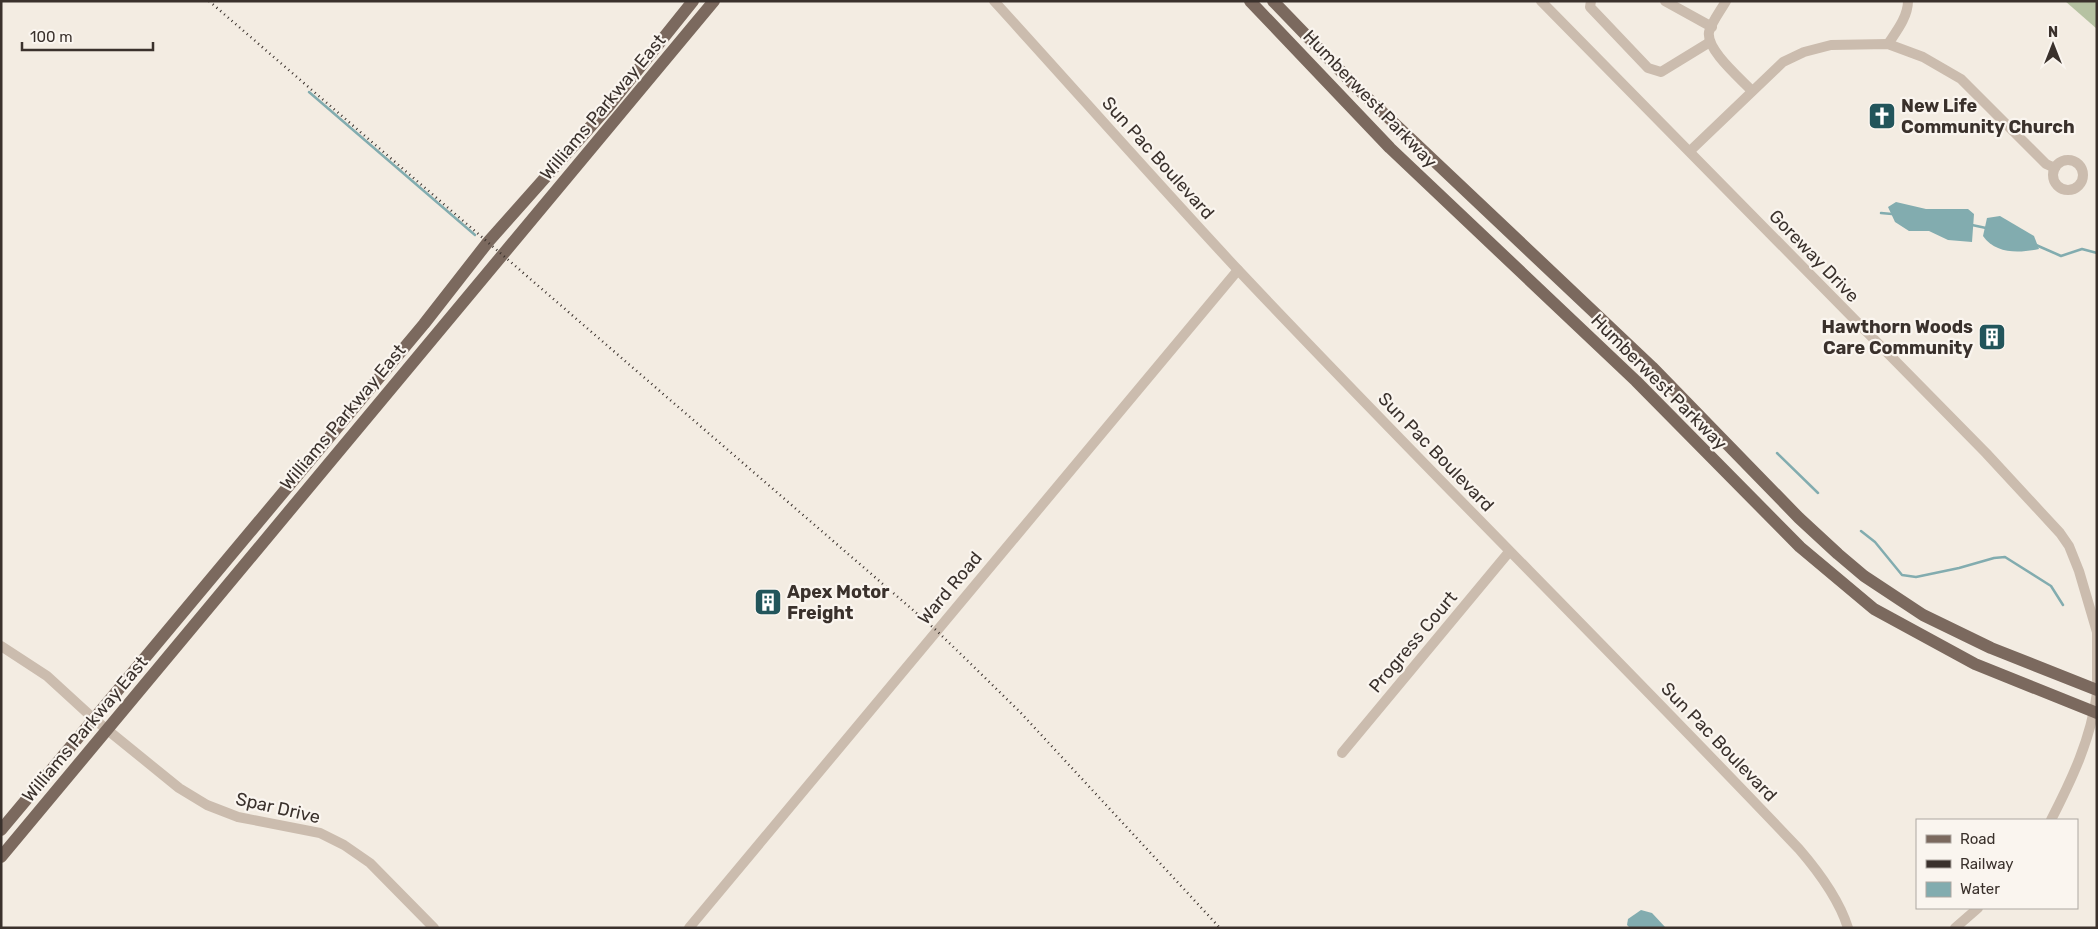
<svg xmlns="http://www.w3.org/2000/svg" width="2098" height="929" font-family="Rubik,sans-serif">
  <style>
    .green { fill: #b6c2a2 }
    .water { fill: #82acaf }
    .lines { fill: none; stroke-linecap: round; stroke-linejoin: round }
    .stream { stroke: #82acaf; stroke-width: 2.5 }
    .minor { stroke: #cbbcae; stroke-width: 10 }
    .major { stroke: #7b695e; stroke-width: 12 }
    .rail { stroke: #3a312c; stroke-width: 2.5; stroke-dasharray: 1 4; stroke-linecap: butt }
    .labels { text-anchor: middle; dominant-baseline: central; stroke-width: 4.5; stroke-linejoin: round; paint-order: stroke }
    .street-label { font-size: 18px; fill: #3a312c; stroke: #faf5ef }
    .poi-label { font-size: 18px; font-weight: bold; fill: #3a312c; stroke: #faf5ef; text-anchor: start }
  </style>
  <rect width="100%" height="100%" fill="#f3ece2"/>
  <!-- green -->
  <polygon class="green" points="2065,1 2097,1 2097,29"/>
  <!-- water -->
  <g class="water">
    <polygon points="1896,202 1926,209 1968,209 1974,214 1972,242 1948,240 1929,231 1909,231 1895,222 1888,207"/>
    <path d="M2000 216 2034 236 2039 249C2019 253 1995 254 1983 236L1987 218Z"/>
    <polygon points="1641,910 1652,913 1666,928 1630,928 1627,925 1628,919"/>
  </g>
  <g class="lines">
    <!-- stream -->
    <g class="stream">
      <polyline points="309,92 475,235"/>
      <polyline points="1881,213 1892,214"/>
      <polyline points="1972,225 1986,228"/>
      <polyline points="2036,245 2061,256 2082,249 2097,253"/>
      <polyline points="1777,453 1818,493"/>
      <polyline points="1861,531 1875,542 1902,575 1916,577 1959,568 1994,558 2005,557 2051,586 2063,605"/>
    </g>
    <!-- minor -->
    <g class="minor">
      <path d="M994 1C1076 91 1156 182 1239 271 1423 466 1614 654 1799 849 1818 871 1839 899 1848 928"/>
      <polyline points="1541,1 1986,453 2060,533 2069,546 2079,571 2097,632 2097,680"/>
      <polyline points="1591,1 1590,7 1648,68 1661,72 1710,42"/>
      <polyline points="1665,1 1712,27"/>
      <path d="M1726 1C1721 10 1711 23 1709 32 1706 50 1741 79 1752 91"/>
      <path d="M1888 44C1896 32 1908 17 1908 1"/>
      <polyline points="1690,151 1783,62 1804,52 1831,45 1888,44 1923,57 1961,79 2046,164 2055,168"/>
      <circle cx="2068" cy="175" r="15"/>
      <polyline points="1,646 47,676 94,719 179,788 207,805 238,817 320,833 344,845 370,863 434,928"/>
      <polyline points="1342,753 1509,552"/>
      <path d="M2051 820C2072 779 2091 739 2097 693"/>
      <polyline points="689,928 1238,270"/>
      <polyline points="1955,928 1978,908"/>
    </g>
    <!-- major -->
    <g class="major">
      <polyline points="1250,1 1390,148 1636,381 1800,547 1874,609 1975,664 2097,713"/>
      <polyline points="1273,1 1358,89 1652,367 1799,518 1838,554 1864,576 1923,615 1991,648 2097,690"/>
      <polyline points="1,830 424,324 488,242 608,107 693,1"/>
      <polyline points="1,857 714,1"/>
    </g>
    <!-- rail -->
    <polyline class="rail" points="209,1 936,630 1020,712 1220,928"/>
  </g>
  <!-- icons -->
  <defs>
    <g id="church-square" transform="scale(1.4375)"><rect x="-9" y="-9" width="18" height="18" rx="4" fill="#22555b" stroke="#faf5ef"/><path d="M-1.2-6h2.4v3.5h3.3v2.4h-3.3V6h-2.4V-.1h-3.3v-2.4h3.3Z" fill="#fff"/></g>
    <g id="building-square" transform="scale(1.4375)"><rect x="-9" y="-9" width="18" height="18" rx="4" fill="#22555b" stroke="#faf5ef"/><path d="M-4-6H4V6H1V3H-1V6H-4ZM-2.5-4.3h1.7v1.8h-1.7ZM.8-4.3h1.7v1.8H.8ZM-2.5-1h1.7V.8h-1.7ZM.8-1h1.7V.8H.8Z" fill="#fff"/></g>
  </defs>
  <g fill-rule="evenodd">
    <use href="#church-square" x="1882" y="116"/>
    <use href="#building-square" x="1992" y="337"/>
    <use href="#building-square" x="768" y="602"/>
  </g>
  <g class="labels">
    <!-- street labels -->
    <g class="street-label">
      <text transform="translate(1370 99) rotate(46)">Humberwest Parkway</text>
      <text transform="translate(603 107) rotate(-50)">Williams Parkway East</text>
      <text transform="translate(1158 158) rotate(48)">Sun Pac Boulevard</text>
      <text transform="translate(1814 256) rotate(46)">Goreway Drive</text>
      <text transform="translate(1659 382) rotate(45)">Humberwest Parkway</text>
      <text transform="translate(343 417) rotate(-50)">Williams Parkway East</text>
      <text transform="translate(1436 452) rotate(46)">Sun Pac Boulevard</text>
      <text transform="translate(950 588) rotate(-50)">Ward Road</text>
      <text transform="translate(1413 642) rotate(-50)">Progress Court</text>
      <text transform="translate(85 729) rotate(-50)">Williams Parkway East</text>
      <text transform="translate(1719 742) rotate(46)">Sun Pac Boulevard</text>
      <text transform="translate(278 808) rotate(13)">Spar Drive</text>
    </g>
    <!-- poi labels -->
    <g class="poi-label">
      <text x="1901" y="106">New Life<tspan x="1901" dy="21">Community Church</tspan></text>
      <text x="1973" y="327" text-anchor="end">Hawthorn Woods<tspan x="1973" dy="21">Care Community</tspan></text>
      <text x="787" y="592">Apex Motor<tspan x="787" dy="21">Freight</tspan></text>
    </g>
  </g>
  <!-- border -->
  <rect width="2098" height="929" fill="none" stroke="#3a312c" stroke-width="5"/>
  <!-- legend -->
  <rect x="1916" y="819" width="162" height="90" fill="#faf5ef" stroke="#ada7a1"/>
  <rect x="1926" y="835" width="25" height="8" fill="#7b695e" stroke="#ada7a1"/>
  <text x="1960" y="844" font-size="15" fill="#3a312c">Road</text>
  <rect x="1926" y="860" width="25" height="8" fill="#3a312c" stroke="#ada7a1"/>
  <text x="1960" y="869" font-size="15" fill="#3a312c">Railway</text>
  <rect x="1926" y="882" width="25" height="15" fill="#82acaf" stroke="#ada7a1"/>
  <text x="1960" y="894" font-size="15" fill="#3a312c">Water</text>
  <!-- north arrow -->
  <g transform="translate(2053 45)" stroke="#faf5ef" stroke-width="4" paint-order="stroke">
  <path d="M0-4L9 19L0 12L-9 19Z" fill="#3a312c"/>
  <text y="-8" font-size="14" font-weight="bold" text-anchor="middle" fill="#3a312c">N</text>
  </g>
  <!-- scale -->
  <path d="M22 42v8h131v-8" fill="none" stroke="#3a312c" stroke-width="2.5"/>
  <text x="30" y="42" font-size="15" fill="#3a312c" stroke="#faf5ef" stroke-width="4" paint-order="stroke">100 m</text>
</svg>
